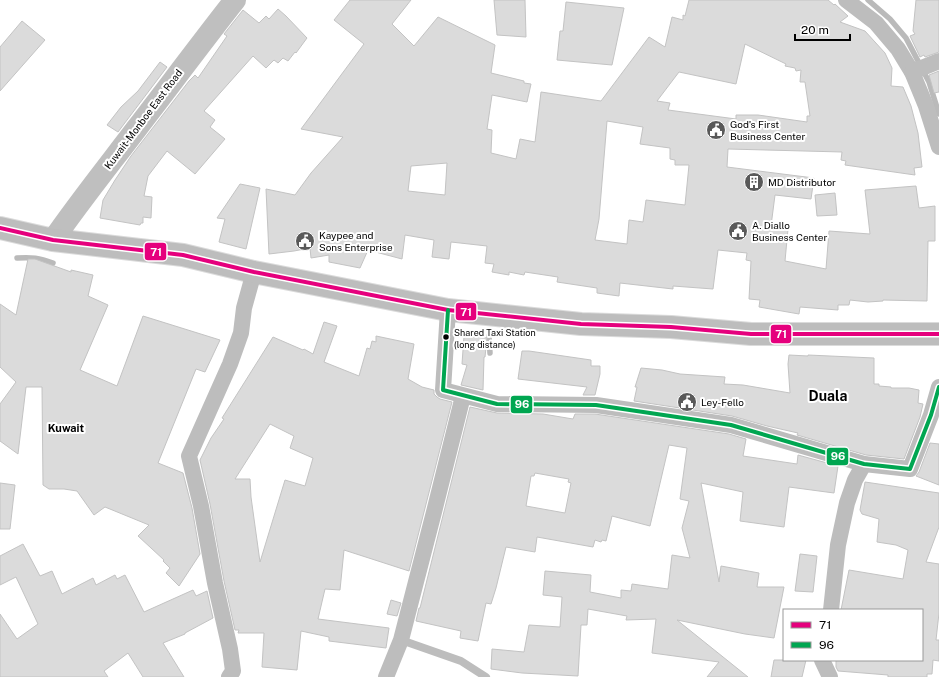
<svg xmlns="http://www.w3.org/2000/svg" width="939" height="677" font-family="'Public Sans',sans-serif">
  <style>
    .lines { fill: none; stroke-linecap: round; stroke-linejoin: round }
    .stream { stroke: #bababa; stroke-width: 5.5 }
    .building { fill: #dbdbdb; stroke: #c3c3c3; fill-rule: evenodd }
    .highway-casing { stroke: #dbdbdb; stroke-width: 24 }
    .lane { stroke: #bdbdbd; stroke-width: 8 }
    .street { stroke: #bdbdbd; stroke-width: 16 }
    .secondary { stroke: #bfbfbf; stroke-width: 22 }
    .highway { stroke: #bdbdbd; stroke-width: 22 }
    .bus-1-casing { stroke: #fff; stroke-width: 7 }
    .bus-2-casing { stroke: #fff; stroke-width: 7 }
    .bus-1 { stroke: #e5007d; stroke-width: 4 }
    .bus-2 { stroke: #00a651; stroke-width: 4 }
    .bus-dot { fill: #000; stroke: #fff; stroke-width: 1.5 }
    .labels { text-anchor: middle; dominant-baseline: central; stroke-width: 4; stroke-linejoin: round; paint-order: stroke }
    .bus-label { font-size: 9px; fill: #000; stroke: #fff; text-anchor: start }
    .street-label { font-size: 10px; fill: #000; stroke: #fff }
    .poi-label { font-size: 10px; fill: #000; stroke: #fff; text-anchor: start }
    .neighbourhood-label { font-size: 11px; font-weight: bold; fill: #000; stroke: #fff }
    .district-label { font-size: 14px; font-weight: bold; fill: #000; stroke: #fff }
    .line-badge { stroke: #fff; stroke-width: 1.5 }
    .badge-label { font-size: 11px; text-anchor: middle; font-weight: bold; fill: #fff }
  </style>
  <rect width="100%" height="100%" fill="#fff"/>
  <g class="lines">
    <!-- stream -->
    <g class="stream">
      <polyline points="868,0 890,19 906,38 929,82 939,114"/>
      <path d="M17 258C32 257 39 258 53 263"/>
      <polyline points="489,336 490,353"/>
    </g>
  </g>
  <!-- building -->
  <g class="building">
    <path d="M350 0H411L392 24 414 46 438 17 495 45 491 73 524 81V83L531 84 527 102 492 95 487 129 492 130 491 153 516 159 520 139 535 142 541 92 601 101 649 37 665 47 672 17 683 20V15L685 16 689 0H828L834 5 835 4 848 16 840 22 865 31 885 53 892 68 891 86 903 87 911 106 918 133 922 167 914 168 915 175 845 165 846 161 841 160 842 152 728 149 727 167 814 178 811 199 775 195 771 226H776V228L788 229 785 261 826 269 829 231 870 234 865 190 916 186 919 208 935 206V241H928L927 301 883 300V301L868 302 850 300 849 305H838V310L800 307 799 314 759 307 760 300 749 299 751 261 746 260 747 253 718 250 713 289 673 286V289L620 283 619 296 597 293V288L557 282 558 277 525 272 524 275 509 272V275L492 272 494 264 485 263 487 246 451 242 449 259 432 257 434 240 405 235 402 259 368 250 360 268 329 262V255L311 258 310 248 294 251 269 254 266 189 295 195 311 173 343 137 301 129 364 44 334 20ZM745 44 786 64 785 66 795 68 796 71 801 70 800 82H805L810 116H807V122L758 115H736V119L668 110 670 103 657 101 679 72 736 84ZM607 121 643 127 640 144 670 148V159L675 160V165H689L685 205 646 200 643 222 629 220 627 244 595 240 599 219ZM447 163 445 195 408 191 411 166Z"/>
    <polygon points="494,0 525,0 526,37 497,35"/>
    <polygon points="916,0 939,0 939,52 925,57 924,55 920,57 910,36 915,34 913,31"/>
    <polygon points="566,2 624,8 612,65 557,60 560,31 563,31"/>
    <polygon points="278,9 286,16 307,38 296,53 295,52 288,61 283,58 278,63 274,60 266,68 253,56 204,111 215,120 210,127 225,139 195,174 167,151 148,176 144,196 152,197 151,218 143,217 143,223 141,223 140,225 100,218 103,200 115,180 131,156 189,81 195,75 198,78 227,36 224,34 243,10 259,23 266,16 269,19"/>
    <polygon points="22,21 45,40 0,91 0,47"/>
    <polygon points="160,62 167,67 118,132 107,125 121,107 138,91"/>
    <polygon points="939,71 939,92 934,93 929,75"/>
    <polygon points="240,184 260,188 246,249 219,242 225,219 217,218"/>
    <polygon points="835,193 837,215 817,216 815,195"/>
    <polygon points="28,259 35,259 71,272 71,270 93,275 88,296 108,305 80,370 117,386 143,316 220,340 205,372 196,369 158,463 183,473 192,508 200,554 179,586 166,573 170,568 163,561 164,560 138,536 149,525 105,507 94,515 77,491 64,489 49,489 43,485 42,387 26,387 18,454 0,441 0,404 16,382 0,367 0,304 16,315"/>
    <path d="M324 322 337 326 324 362 359 376 367 348 370 349 372 341 376 342V336L414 344 408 379 422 387 434 390V394L437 397 440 399 452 402 409 571 344 550 340 590 325 589 318 619 389 628 386 648 329 641V637L301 631 297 670 262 667 264 633H238L239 630H235L224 581 210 504 200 460 211 438 224 419 222 418 273 337 303 350 304 349 313 354ZM270 424 294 436 290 448 313 458 305 486 285 480 260 562 251 497 250 479H235Z"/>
    <polygon points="464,336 487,338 485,357 484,357 483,390 461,385 467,365 462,364"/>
    <polygon points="522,351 529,351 591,360 591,366 600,366 600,374 595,395 583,395 587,387 518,379"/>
    <polygon points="789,355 808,356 808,355 874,358 874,384 879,384 879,386 891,387 891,388 909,388 919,390 918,403 923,404 920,417 904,459 866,455 797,435 798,433 767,426 732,416 634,401 637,387 635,387 641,368 662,370 680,374 725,377 724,384 743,385 790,393 788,364"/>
    <path d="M470 407 497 413 543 414 573 419 575 414H595L729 434 746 439 743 456 797 464 798 455 838 466 834 493 789 487 784 527 740 521 743 492 701 483 719 582 721 566 759 573 757 587H784L774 638 745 634 677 620 748 677H707L719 662 652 653 656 619 626 620 627 616 588 609 587 625H581L578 676 522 673 491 669 492 649 524 652 529 625 560 627 562 597 543 595 545 571 591 575 590 592 621 598V590L631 591 632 584 668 589 672 555 690 558 682 528 689 501 680 499 687 448 669 445 650 526 612 516 606 541 602 540 601 542 595 540 593 547 537 537 535 552 506 547 496 588 491 604 486 603 478 641 460 638 461 631 416 621 419 608H420ZM535 473 569 479 568 482 571 483 565 513 526 506 531 476H534Z"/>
    <polygon points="930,443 939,444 939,485 916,476 919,472"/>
    <polygon points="865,482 939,493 939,527 926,562 939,564 939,613 936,640 939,640 939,661 933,660 932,674 927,674 927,677 888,677 888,675 838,671 836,667 836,660 922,660 922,610 841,610 849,570 903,579 908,550 896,545 877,542 879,519 862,514 860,510"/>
    <polygon points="0,483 15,485 10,529 0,529"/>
    <polygon points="23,544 40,576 52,571 62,594 93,578 96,585 115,575 117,579 125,575 144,612 193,590 196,596 207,591 213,618 185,633 185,634 163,643 184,677 143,677 128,653 104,671 108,677 0,677 0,614 17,639 38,624 16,577 0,585 0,556"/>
    <polygon points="800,554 817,556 813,592 795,591"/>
    <polygon points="391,600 401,603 397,616 387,614"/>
    <polygon points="774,660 806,660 802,677 771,677"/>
  </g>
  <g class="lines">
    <!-- highway casing -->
    <g class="highway-casing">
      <polyline id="highway" points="0,228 53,240 183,255 254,272 448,310 581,324 671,327 751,334 939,334"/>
    </g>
    <!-- lane -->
    <polyline class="lane" points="401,640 461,661 486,677"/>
    <!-- street -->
    <g class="street">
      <polyline points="846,0 876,23 898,49 912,72 926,106 939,147"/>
      <polyline points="912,72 939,61"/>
      <polyline points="448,310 443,390 497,404 596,405 731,425 864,464 910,469 931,415 939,387"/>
      <polyline points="831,610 838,545 847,503 855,480 864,464"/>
      <polyline points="822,660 830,677"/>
      <polyline points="229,677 233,671 230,649 215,583 201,506 189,456 230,364 241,333 244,308 254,272"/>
      <polyline points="386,677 401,640 434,512 463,396"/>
    </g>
    <!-- secondary -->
    <path class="secondary" d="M53 240C80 201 109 165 137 128 170 85 202 42 235 0"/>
    <!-- highway -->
    <use href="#highway" class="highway"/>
    <!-- bus-1 casing -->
    <g class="bus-1-casing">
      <polyline id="bus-1" points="0,228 53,240 183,255 254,272 448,310 581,324 671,327 751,334 939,334"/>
    </g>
    <!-- bus-2 casing -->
    <g class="bus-2-casing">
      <polyline id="bus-2" points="448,310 443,390 497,404 596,405 731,425 864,464 910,469 931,415 939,387"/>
    </g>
    <!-- bus-1 -->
    <use href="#bus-1" class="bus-1"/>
    <!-- bus-2 -->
    <use href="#bus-2" class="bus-2"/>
  </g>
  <!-- icons -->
  <defs>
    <g id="civic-disc" transform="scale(1)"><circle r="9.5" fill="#595959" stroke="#fff"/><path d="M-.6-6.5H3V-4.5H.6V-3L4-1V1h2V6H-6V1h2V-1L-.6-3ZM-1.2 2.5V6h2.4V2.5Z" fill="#fff"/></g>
    <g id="building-disc" transform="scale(1)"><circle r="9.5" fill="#595959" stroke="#fff"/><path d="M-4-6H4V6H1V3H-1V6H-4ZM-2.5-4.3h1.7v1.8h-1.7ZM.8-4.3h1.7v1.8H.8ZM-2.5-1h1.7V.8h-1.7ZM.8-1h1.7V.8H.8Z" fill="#fff"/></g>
  </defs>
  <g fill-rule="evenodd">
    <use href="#civic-disc" x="716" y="130"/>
    <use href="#building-disc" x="754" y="182"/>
    <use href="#civic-disc" x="738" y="231"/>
    <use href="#civic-disc" x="305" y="241"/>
    <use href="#civic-disc" x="687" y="402"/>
  </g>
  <!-- markers -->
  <circle class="bus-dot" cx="446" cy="337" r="3.5"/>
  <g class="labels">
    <!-- bus labels -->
    <g class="bus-label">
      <text x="454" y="332">Shared Taxi Station<tspan x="454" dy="12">(long distance)</tspan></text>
    </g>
    <!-- street labels -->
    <g class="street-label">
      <text transform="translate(143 119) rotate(-53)">Kuwait-Monboe East Road</text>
    </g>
    <!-- poi labels -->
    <g class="poi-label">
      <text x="730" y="124">God's First<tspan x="730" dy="12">Business Center</tspan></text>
      <text x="768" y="182">MD Distributor</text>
      <text x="752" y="225">A. Diallo<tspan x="752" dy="12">Business Center</tspan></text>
      <text x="319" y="235">Kaypee and<tspan x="319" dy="12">Sons Enterprise</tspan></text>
      <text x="701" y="402">Ley-Fello</text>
    </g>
    <!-- neighbourhood labels -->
    <g class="neighbourhood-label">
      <text x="66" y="428">Kuwait</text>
    </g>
    <!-- district labels -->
    <g class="district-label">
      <text x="828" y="396">Duala</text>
    </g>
  </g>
  <g class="line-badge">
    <rect x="144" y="242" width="23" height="19" rx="4" fill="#e5007d"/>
    <rect x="455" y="302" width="22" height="19" rx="4" fill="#e5007d"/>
    <rect x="770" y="324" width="22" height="20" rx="4" fill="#e5007d"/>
    <rect x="510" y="395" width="23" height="19" rx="4" fill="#00a651"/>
    <rect x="826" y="447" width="23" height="19" rx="4" fill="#00a651"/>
  </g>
  <g class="badge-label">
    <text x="156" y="256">71</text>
    <text x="466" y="316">71</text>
    <text x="781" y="338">71</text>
    <text x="522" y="408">96</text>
    <text x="838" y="460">96</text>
  </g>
  <!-- legend -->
  <rect x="783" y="609" width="140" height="52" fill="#ffffff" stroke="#999999"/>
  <rect x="791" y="622" width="20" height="6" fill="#e5007d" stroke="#999999"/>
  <text x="819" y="629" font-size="12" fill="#000000">71</text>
  <rect x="791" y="642" width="20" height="6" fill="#00a651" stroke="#999999"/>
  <text x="819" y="649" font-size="12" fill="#000000">96</text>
  <!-- scale -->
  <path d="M795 34v6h55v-6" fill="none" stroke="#000000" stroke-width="2"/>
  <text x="801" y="34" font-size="12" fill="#000000" stroke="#ffffff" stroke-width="3" paint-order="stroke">20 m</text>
</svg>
